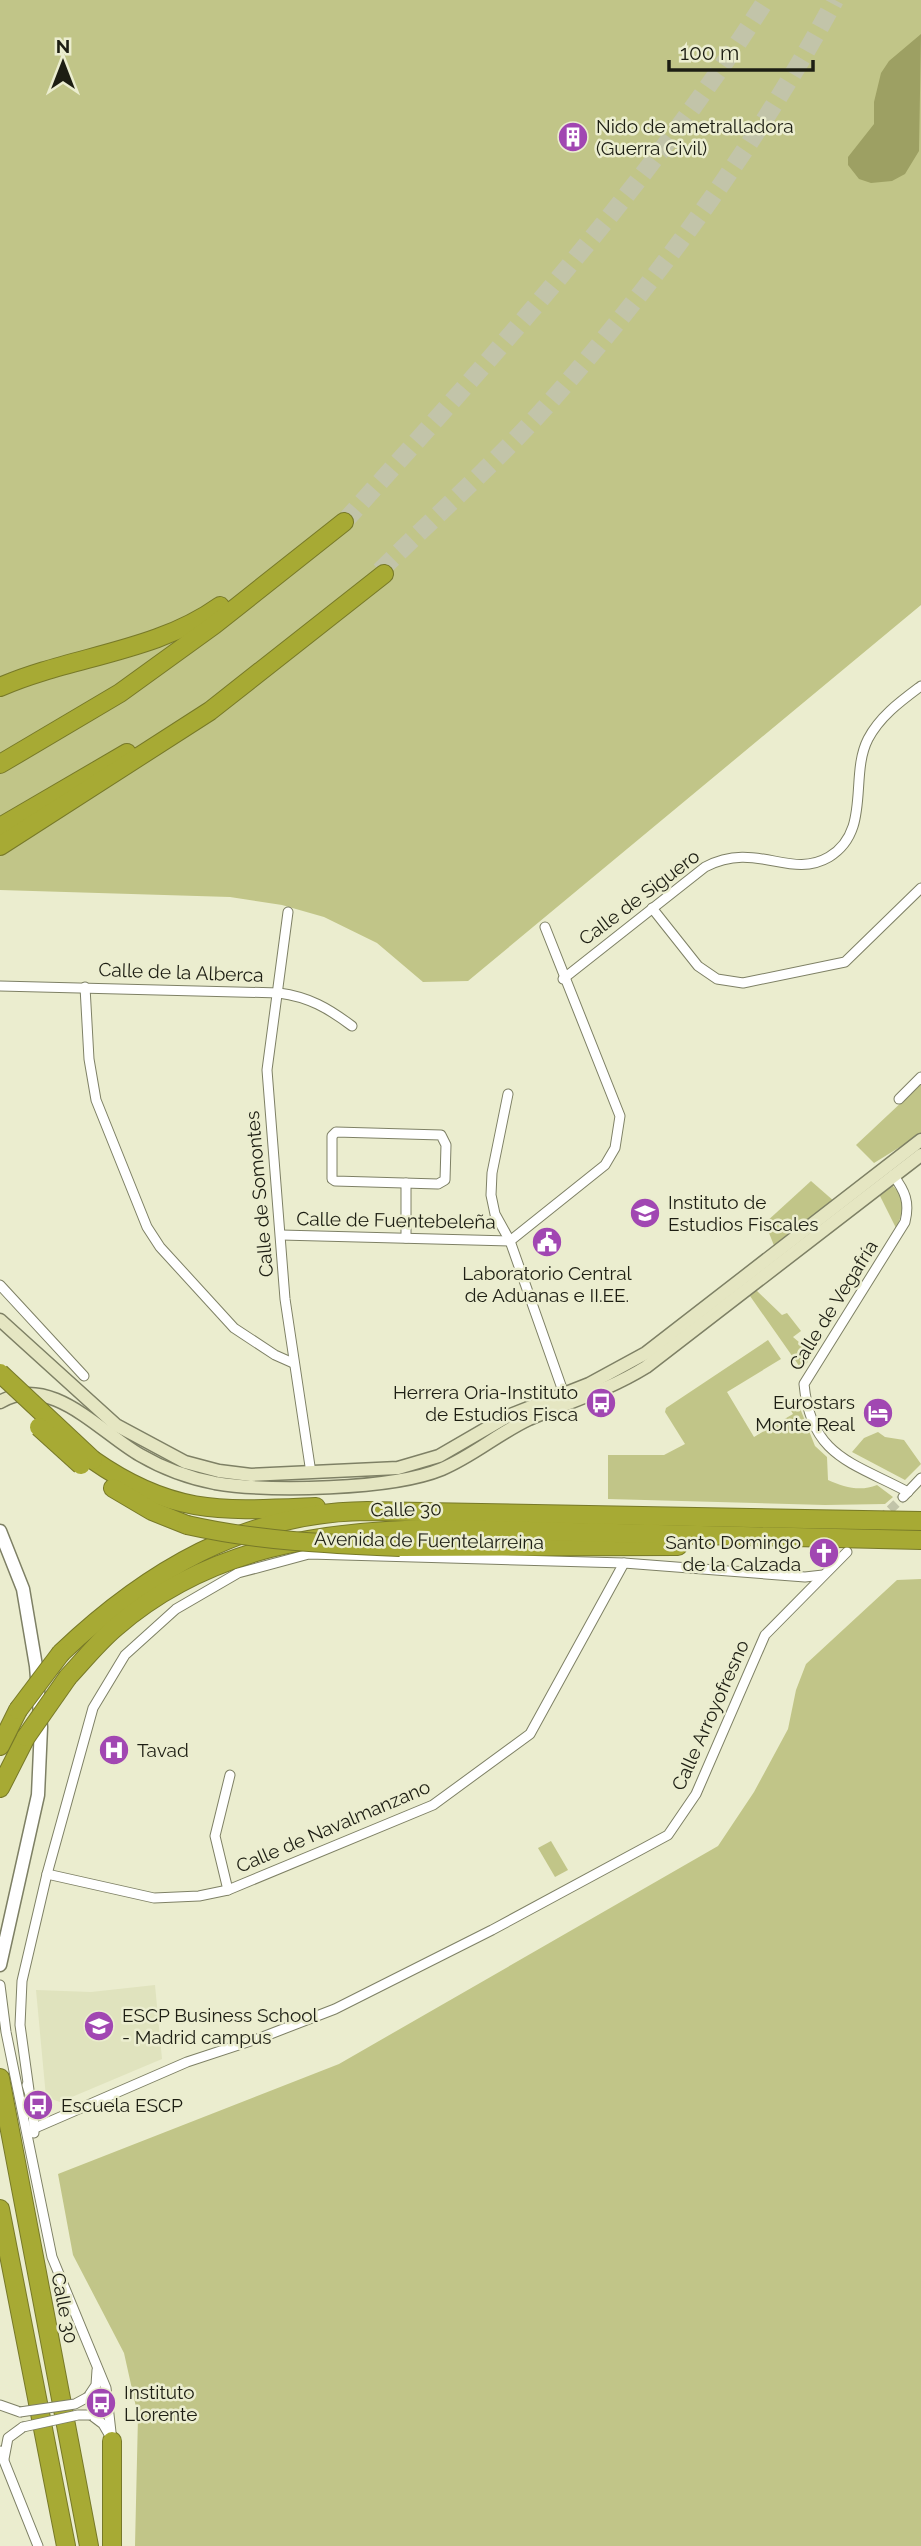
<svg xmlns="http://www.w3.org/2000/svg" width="921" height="2546" font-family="Raleway,sans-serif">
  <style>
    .built { fill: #e0e3be }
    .green { fill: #c1c588 }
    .water { fill: #9da063 }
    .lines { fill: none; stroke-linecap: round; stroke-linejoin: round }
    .minor-tunnel { stroke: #c2c4a9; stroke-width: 9; stroke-dasharray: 9 4.5; stroke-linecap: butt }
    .motorway-tunnel { stroke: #c2c4a9; stroke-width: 18; stroke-dasharray: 18 9; stroke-linecap: butt }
    .minor-casing { stroke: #7e8065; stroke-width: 11 }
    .tertiary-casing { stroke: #7e8065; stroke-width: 15 }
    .secondary-casing { stroke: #7e8065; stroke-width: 15 }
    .motorway-casing { stroke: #777928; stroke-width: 20 }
    .minor { stroke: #fff; stroke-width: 9 }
    .tertiary { stroke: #fff; stroke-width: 12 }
    .secondary { stroke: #e5e6c2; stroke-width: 12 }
    .motorway { stroke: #a7aa34; stroke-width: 18 }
    .minor-bridge-casing { stroke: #7e8065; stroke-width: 11; stroke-linecap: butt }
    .motorway-bridge-casing { stroke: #777928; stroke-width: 20; stroke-linecap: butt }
    .minor-bridge { stroke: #fff; stroke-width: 9 }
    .motorway-bridge { stroke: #a7aa34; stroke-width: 18 }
    .labels { text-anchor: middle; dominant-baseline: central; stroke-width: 5; stroke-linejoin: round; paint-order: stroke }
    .poi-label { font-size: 19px; fill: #1d1e13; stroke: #ebedcf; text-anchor: start }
    .street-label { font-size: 19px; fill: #1d1e13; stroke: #ebedcf }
  </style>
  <rect width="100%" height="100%" fill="#ebedcf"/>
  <!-- built -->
  <polygon class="built" points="155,1985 162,2059 60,2102 46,2097 36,1990 91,1992"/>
  <!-- green -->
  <g class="green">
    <polygon points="0,0 921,0 921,605 468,981 423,982 377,943 324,917 282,905 230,897 0,890"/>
    <polygon points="921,1084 921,1134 874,1163 856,1145"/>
    <polygon points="811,1181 835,1202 775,1248 765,1223"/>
    <path d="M892 1185C906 1198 904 1212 896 1228L879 1194Z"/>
    <polygon points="755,1289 782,1315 787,1313 801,1331 793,1337 813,1354 802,1370 750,1296"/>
    <path d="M768 1340 781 1359 727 1392 754 1437 793 1414 787 1404 796 1398 815 1446 827 1457 828 1480C844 1487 860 1492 877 1485L893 1497 885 1504 825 1505 608 1499V1455H664L685 1444 665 1412 666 1408Z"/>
    <polygon points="878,1432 885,1437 904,1440 921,1464 905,1480 852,1452 864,1438"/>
    <polygon points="921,1579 921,2546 135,2546 138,2416 124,2353 73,2255 58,2174 339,2064 718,1846 754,1792 788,1729 796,1690 806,1664 897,1580"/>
    <polygon points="551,1841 568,1870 555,1877 538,1848"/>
  </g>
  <!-- water -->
  <polygon class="water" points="921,34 919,151 905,174 892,181 871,183 859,179 848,165 848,157 874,124 874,102 881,73 889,61"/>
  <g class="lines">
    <!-- minor-tunnel -->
    <polyline class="minor-tunnel" points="861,1538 903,1497"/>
    <!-- motorway-tunnel -->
    <g class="motorway-tunnel">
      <path d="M344 522C493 356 646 189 766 0"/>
      <path d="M380 571C436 515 497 462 550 402 656 282 759 142 835 0"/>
    </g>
    <!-- minor casing -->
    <g class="minor-casing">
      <g id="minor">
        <polyline points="652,908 698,966 717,979 743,983 845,962 921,888"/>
        <polyline points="288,912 267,1070 285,1299 311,1473"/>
        <path d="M563 979 705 867C756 840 790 880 829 857 872 831 849 776 868 739 880 716 901 701 921 686"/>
        <path d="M0 986 279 993C309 997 328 1008 352 1026"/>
        <polyline points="85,987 89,1059 96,1100 147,1227 160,1247 234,1328 275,1355 293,1363"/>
        <polyline points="508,1094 492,1173 491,1195 495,1214 510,1241 564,1394"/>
        <polyline points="899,1099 921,1077"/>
        <polygon points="336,1132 441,1135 446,1145 445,1180 438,1184 335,1181 332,1179 332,1136"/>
        <path d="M893 1175C905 1191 910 1202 905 1222L804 1384C811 1457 852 1462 908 1492"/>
        <polyline points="406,1183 406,1238"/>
        <polyline points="281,1235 510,1241 605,1165 615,1148 620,1116 545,927"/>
        <polyline points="0,1285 84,1376"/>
        <polyline points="903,1497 921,1478"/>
        <polyline points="47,1874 154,1898 199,1896 228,1890 433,1805 530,1734 624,1563"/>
        <polyline points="228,1890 215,1836 230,1775"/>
        <polyline points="0,1985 6,2032 52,2257 106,2388 112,2441"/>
        <polyline points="27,2085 33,2105 34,2133"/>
        <polyline points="29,2090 20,2025 22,1981 47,1874 93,1708 125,1655 176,1609 238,1573 309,1554 624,1563 805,1577 823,1575"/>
        <polyline points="35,2128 187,2062 260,2038 335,2009 492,1930 668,1835 696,1794 765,1635 847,1552"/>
        <polyline points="88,2397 96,2385 97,2370"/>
        <polyline points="0,2405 20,2412"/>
        <polyline points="91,2415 103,2424 110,2436"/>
        <polyline points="0,2451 38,2546"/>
        <polyline points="4,2459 8,2438 23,2427"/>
      </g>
    </g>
    <!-- tertiary casing -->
    <g class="tertiary-casing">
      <polyline id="tertiary" points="0,1531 23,1589 36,1666 41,1727 38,1795 0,1965"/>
    </g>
    <!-- secondary casing -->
    <g class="secondary-casing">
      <g id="secondary">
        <polyline points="0,1320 116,1425 185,1462 219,1471 251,1475 398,1468 439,1456 508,1416 589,1384 646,1353 921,1140"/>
        <path d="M0 1402C50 1372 101 1433 140 1455 164 1469 189 1478 215 1483 269 1492 391 1490 442 1469 473 1456 499 1433 529 1419 569 1402 609 1390 646 1367L921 1155"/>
      </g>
    </g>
    <!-- motorway casing -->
    <g class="motorway-casing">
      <g id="motorway">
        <path d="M0 687C71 656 156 652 220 606"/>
        <polyline points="0,764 120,693 214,625 344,522"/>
        <polyline points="0,827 127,753"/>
        <polyline points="0,846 210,711 384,574"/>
        <path d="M93 1460C173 1516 223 1511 316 1507"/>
        <polyline points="113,1488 152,1511 187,1525"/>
        <polyline points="400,1547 678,1546"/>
        <path d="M61 1653C146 1572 246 1512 367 1511L921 1521"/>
        <path d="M68 1677C83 1661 98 1642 116 1627 208 1547 324 1530 442 1529L921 1540"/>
        <polyline points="0,1746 18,1710"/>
        <polyline points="0,1788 26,1737"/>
        <polyline points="0,2078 89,2546"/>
        <polyline points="0,2209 66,2546"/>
        <polyline points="112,2441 112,2546"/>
      </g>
    </g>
    <!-- minor -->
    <use href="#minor" class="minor"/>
    <!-- tertiary -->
    <use href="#tertiary" class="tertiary"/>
    <!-- secondary -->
    <use href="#secondary" class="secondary"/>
    <!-- motorway -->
    <use href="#motorway" class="motorway"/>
    <!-- minor-bridge casing -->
    <g class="minor-bridge-casing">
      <g id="minor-bridge">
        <polyline points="20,2412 75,2404 88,2397"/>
        <polyline points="23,2427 78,2415 91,2415"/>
      </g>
    </g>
    <!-- motorway-bridge casing -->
    <g class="motorway-bridge-casing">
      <g id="motorway-bridge">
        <polyline points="0,1373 93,1460"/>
        <polyline points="39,1427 81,1465"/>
        <path d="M187 1525C258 1541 327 1544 400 1547"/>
        <polyline points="18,1710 61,1653"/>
        <polyline points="26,1737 68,1677"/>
      </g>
    </g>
    <!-- minor-bridge -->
    <use href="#minor-bridge" class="minor-bridge"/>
    <!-- motorway-bridge -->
    <use href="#motorway-bridge" class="motorway-bridge"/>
  </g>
  <!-- icons -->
  <defs>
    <g id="building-disc" transform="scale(1.575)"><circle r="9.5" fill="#a147b2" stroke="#ebedcf"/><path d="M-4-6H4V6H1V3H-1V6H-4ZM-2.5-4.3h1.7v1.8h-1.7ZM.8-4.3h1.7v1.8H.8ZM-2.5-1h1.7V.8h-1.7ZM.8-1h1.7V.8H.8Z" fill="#fff"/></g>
    <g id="university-disc" transform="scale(1.575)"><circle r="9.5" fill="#a147b2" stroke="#ebedcf"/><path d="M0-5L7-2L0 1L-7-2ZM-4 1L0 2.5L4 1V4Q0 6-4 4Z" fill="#fff"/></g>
    <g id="civic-disc" transform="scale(1.575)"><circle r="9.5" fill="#a147b2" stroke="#ebedcf"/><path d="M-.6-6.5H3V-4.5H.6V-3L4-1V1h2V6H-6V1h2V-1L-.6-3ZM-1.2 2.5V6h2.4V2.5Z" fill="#fff"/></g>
    <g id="bus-disc" transform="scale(1.575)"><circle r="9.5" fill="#a147b2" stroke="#ebedcf"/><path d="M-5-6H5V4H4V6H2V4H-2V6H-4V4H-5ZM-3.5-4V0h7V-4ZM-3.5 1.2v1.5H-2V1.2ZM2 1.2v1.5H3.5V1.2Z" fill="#fff"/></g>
    <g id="hotel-disc" transform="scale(1.575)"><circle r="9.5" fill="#a147b2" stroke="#ebedcf"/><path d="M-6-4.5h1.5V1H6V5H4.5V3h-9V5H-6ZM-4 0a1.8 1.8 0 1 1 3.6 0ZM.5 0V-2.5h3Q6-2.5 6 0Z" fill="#fff"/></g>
    <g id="church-disc" transform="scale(1.575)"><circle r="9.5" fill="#a147b2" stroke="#ebedcf"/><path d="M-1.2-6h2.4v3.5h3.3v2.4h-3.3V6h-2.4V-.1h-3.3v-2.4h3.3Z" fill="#fff"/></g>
    <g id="hospital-disc" transform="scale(1.575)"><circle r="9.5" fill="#a147b2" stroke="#ebedcf"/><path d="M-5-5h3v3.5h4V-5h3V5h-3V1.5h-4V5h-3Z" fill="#fff"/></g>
  </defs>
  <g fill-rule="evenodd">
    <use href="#building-disc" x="573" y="137"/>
    <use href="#university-disc" x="645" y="1213"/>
    <use href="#civic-disc" x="547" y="1242"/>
    <use href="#bus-disc" x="601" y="1403"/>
    <use href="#hotel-disc" x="878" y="1413"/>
    <use href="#church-disc" x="824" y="1553"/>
    <use href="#hospital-disc" x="114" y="1750"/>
    <use href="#university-disc" x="99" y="2026"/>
    <use href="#bus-disc" x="38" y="2105"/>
    <use href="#bus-disc" x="101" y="2403"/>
  </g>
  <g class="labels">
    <!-- poi labels -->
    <g class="poi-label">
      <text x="596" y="126">Nido de ametralladora<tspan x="596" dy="22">(Guerra Civil)</tspan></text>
      <text x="668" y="1202">Instituto de<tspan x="668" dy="22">Estudios Fiscales</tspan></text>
      <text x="547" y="1273" text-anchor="middle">Laboratorio Central<tspan x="547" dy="22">de Aduanas e II.EE.</tspan></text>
      <text x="578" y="1392" text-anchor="end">Herrera Oria-Instituto<tspan x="578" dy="22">de Estudios Fisca</tspan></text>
      <text x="855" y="1402" text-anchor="end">Eurostars<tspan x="855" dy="22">Monte Real</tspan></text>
      <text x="801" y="1542" text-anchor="end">Santo Domingo<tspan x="801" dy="22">de la Calzada</tspan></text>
      <text x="137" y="1750">Tavad</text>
      <text x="122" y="2015">ESCP Business School<tspan x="122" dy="22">- Madrid campus</tspan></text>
      <text x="61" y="2105">Escuela ESCP</text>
      <text x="124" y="2392">Instituto<tspan x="124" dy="22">Llorente</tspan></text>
    </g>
    <!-- street labels -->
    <g class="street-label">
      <text transform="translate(639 897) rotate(-37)">Calle de Siguero</text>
      <text transform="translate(181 972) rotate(2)">Calle de la Alberca</text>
      <text transform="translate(259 1194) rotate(-95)">Calle de Somontes</text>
      <text transform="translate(396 1220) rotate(1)">Calle de Fuentebeleña</text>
      <text transform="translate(833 1305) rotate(-58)">Calle de Vegafría</text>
      <text transform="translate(406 1509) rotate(-1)">Calle 30</text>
      <text transform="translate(429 1540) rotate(1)">Avenida de Fuentelarreina</text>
      <text transform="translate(710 1715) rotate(-66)">Calle Arroyofresno</text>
      <text transform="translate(333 1826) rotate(-23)">Calle de Navalmanzano</text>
      <text transform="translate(65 2308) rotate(79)">Calle 30</text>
    </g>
  </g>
  <!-- north arrow -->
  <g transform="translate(63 63)" stroke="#ebedcf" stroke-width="5" paint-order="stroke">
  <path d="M0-5L12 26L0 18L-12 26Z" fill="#1d1e13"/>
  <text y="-10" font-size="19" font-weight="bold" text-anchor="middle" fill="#1d1e13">N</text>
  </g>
  <!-- scale -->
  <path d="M669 60v10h144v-10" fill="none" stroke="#1d1e13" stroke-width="3.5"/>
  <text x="680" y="60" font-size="21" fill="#1d1e13" stroke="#ebedcf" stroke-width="5" paint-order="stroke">100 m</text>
</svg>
